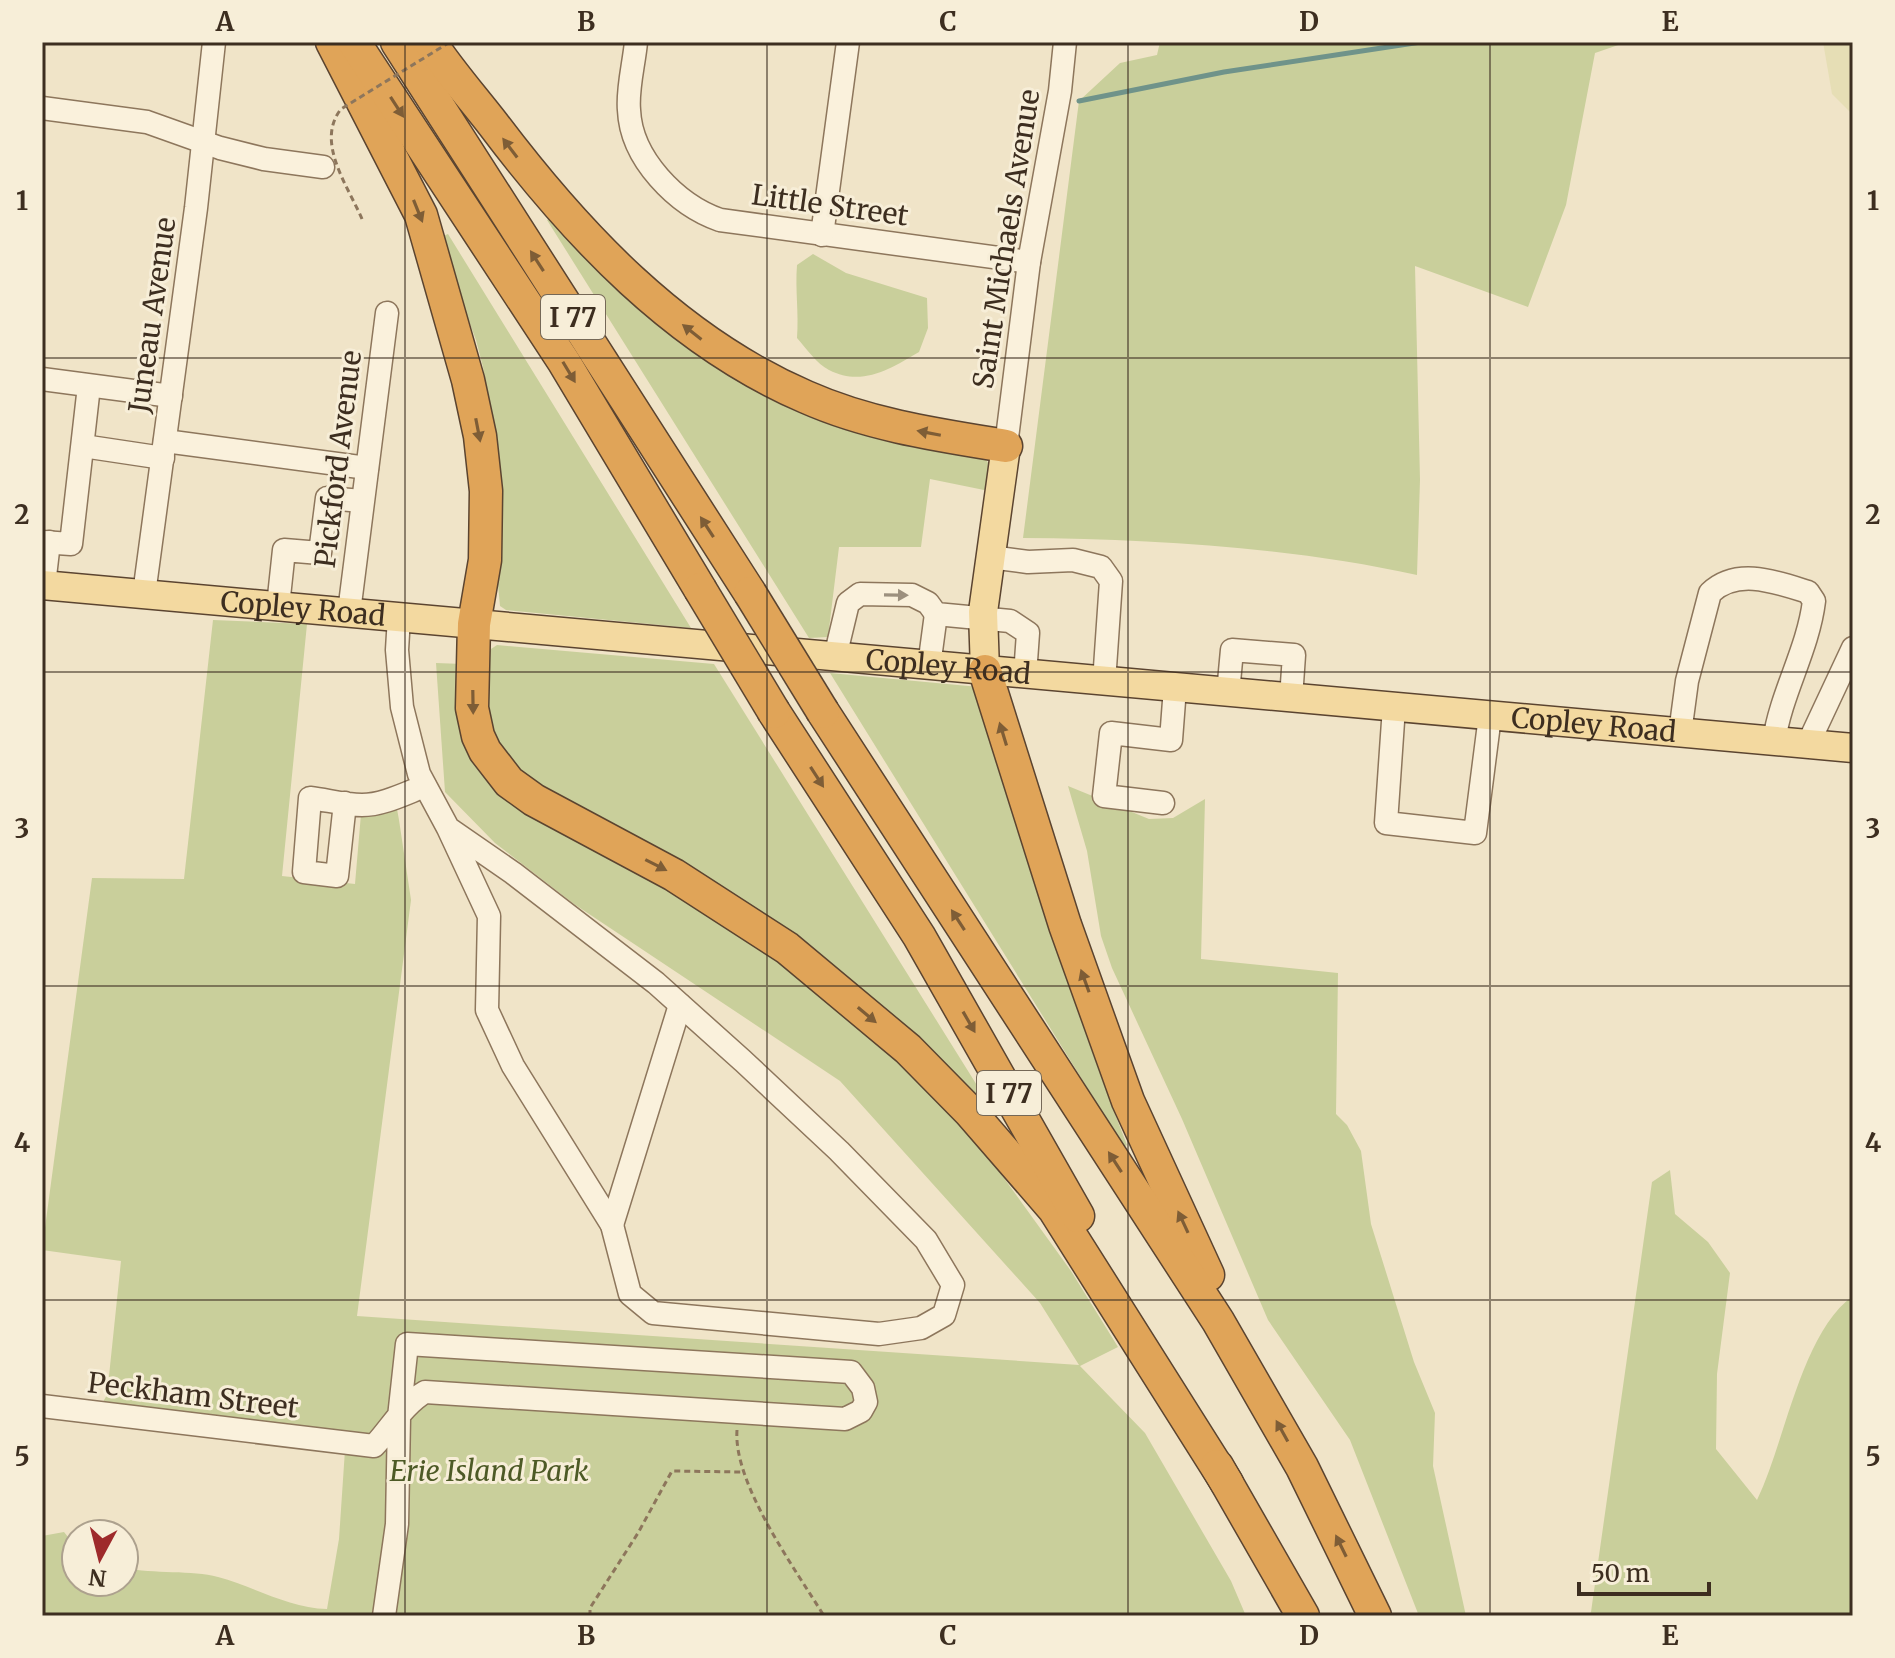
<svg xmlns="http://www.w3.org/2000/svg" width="1895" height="1658" font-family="Merriweather,serif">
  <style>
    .farmland { fill: #e6deb5 }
    .green { fill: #c9cf9b }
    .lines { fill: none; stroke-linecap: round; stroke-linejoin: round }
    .stream { stroke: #6f938a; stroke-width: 5 }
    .minor-casing { stroke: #8d765c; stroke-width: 25 }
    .major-casing { stroke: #5b4430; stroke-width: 31 }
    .highway-casing { stroke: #5b4430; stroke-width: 35 }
    .path { stroke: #8d765c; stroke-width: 3; stroke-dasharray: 6 4; stroke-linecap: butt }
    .minor { stroke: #faf1dc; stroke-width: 22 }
    .major { stroke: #f3d9a0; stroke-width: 28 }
    .highway { stroke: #e0a458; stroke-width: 32 }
    .highway-bridge-casing { stroke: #5b4430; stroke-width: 35; stroke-linecap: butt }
    .path-bridge { stroke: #8d765c; stroke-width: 3; stroke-dasharray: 6 4; stroke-linecap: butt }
    .highway-bridge { stroke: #e0a458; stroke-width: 32 }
    .oneway { fill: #7e5d36 }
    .oneway2 { fill: #9c907e }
    .grid { fill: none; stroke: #3d2e20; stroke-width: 2; stroke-opacity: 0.55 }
    .labels { text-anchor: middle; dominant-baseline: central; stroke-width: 6; stroke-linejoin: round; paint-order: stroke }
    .shield { fill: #f7eed8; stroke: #756857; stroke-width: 2 }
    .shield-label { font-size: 26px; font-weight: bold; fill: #3d2e20 }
    .street-label { font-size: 28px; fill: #3d2e20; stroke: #f7eed8 }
    .park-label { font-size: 28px; font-style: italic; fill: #4d5a26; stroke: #f7eed8 }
    .neatline { fill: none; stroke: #3d2e20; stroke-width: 3 }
    .grid-label { font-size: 26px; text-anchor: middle; font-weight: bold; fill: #3d2e20 }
  </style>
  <rect width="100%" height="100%" fill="#f0e4c8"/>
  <!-- farmland -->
  <polygon class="farmland" points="1823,42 1853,42 1853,115 1832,94"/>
  <!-- green -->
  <g class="green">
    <path d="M1160 42H1627L1595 53 1566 205 1528 307 1415 266 1420 480 1417 575C1291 547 1151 539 1023 538L1079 101 1120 63 1157 55Z"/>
    <polygon points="554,215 685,341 980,451 993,470 989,491 930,479 921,547 839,547 828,637 809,638 547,220"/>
    <polygon points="448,234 691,628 506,610 500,606 498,585 499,482 483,367 476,340 438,238"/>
    <path d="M813 254 846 273 927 298 928 328 919 352C890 369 862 387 829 370 817 364 806 348 797 338 799 313 795 290 797 265Z"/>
    <path d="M213 620 307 624 282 876 355 884 361 814 397 809 399 820 411 900 357 1316 1079 1365 1040 1303 840 1081 574 904 495 843 445 792 436 663 463 664 479 766 805 973 965 1124 1071 1271 1118 1347 1080 1366 1145 1433 1231 1581 1246 1616H42V1536L64 1532 76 1547V1582H124V1568C154 1574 192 1570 218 1577 255 1587 289 1608 327 1609L339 1539 346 1435 100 1407 107 1395 121 1261 42 1250 92 878 184 879Z"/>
    <polygon points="497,645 714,664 1003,1127 937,1056 520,779 490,736 485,662 491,649"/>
    <path d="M830 673 979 687C1024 841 1068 995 1127 1145L1124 1147Z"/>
    <polygon points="1068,786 1149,819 1173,818 1205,799 1201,959 1338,973 1336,1114 1347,1125 1361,1151 1371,1224 1414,1362 1435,1413 1433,1466 1466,1616 1419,1616 1350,1440 1268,1320 1182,1119 1112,968 1101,936 1087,851"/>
    <path d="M1670 1170 1675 1214 1708 1242 1730 1273 1717 1374 1716 1449 1757 1500C1785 1443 1801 1333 1853 1296V1616H1588L1591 1612 1652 1182Z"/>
  </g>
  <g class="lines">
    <!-- stream -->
    <polyline class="stream" points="1079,101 1224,72 1421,42"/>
    <!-- minor casing -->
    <g class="minor-casing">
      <g id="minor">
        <path d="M636 42C634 64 627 89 629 110 631 159 677 205 720 220L1029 262"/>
        <polyline points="42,108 147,122 220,148 264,159 323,167"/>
        <polyline points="822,235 848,42"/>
        <polyline points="42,379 171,396"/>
        <polyline points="165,441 367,468"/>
        <polyline points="83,446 163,458"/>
        <polyline points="1006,446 1029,262 1060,91 1065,42"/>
        <polyline points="42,542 71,544 89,386"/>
        <polyline points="990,557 1028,562 1073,560 1101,567 1111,581 1104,682"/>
        <polyline points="44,585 49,542"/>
        <polyline points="144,594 196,208 214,42"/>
        <polyline points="278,606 284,550 320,553 327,498 362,501"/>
        <polyline points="349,612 387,313"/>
        <polyline points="399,617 397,650 402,707 419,774 448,828 513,873 656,983 743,1061 839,1151 926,1240 953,1285 944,1315 921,1328 879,1334 653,1313 630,1294 612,1225 513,1066 487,1010 489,916 448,828"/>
        <polyline points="835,657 848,603 860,594 912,595 928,603 936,614 1010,621 1028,633 1025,675"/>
        <polyline points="929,666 936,614"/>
        <polyline points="1228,693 1232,650 1294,655 1291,698"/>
        <polyline points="1394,707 1386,823 1475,833 1490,716"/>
        <path d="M1680 733 1687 681 1710 593C1737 567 1776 582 1808 592L1814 601C1808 650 1781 693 1774 741"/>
        <polyline points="1808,744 1853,648"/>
        <path d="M345 803 337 876 304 872 310 798C327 800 345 805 362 805 383 805 406 793 425 786"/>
        <polyline points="1163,803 1104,796 1111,733 1171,740 1175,688"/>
        <polyline points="612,1225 680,1005"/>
        <path d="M42 1406 374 1446C390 1429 404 1404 425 1392L845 1419 861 1411 866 1402 863 1388 851 1372 407 1344 399 1417 397 1524 384 1616"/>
      </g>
    </g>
    <!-- major casing -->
    <g class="major-casing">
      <g id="major">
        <path id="s1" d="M42 585 1853 748"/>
        <polyline points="985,671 983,612 1006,446"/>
      </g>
    </g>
    <!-- highway casing -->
    <g class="highway-casing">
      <g id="highway">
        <polyline points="332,42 421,215 468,380 480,436 486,491 485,560 474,624 472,708 478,736 485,751 509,782 534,800 674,875 787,948 908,1049 970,1112 1054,1209 1227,1483"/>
        <polyline points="354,42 564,362 700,589"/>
        <polyline points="397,42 750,593"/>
        <path d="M430 42C449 71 472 97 493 124 576 234 676 341 806 397 869 425 938 435 1006 446"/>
        <polyline points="985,671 1065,925 1128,1101 1208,1275"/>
        <polyline points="774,712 919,936 1078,1216"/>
        <polyline points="823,712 1218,1321 1302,1467 1375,1616"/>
        <polyline points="1217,1466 1303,1616"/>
      </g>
    </g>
    <!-- path -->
    <g class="path">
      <path d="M737 1430C733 1484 796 1570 824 1616"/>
      <polyline points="590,1616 590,1608 638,1533 672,1471 742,1472"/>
    </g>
    <!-- minor -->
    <use href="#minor" class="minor"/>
    <!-- major -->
    <use href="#major" class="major"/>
    <!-- highway -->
    <use href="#highway" class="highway"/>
    <!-- highway-bridge casing -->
    <g class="highway-bridge-casing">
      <g id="highway-bridge">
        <polyline points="700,589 774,712"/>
        <polyline points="750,593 823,712"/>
      </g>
    </g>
    <!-- path-bridge -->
    <path class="path-bridge" d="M362 219C348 186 315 142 341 109L450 42"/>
    <!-- highway-bridge -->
    <use href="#highway-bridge" class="highway-bridge"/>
  </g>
  <!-- one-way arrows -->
  <defs><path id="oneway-solid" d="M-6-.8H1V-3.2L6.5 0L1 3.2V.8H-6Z" transform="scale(2)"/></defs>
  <g class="oneway">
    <use href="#oneway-solid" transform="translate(397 107) rotate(57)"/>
    <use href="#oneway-solid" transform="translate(510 148) rotate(-127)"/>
    <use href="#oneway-solid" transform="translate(418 211) rotate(68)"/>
    <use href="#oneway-solid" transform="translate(537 261) rotate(-123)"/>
    <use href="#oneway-solid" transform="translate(692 332) rotate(-142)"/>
    <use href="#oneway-solid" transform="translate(569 372) rotate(59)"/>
    <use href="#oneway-solid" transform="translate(478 430) rotate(79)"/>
    <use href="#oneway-solid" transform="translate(929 433) rotate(-169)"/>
    <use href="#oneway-solid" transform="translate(707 527) rotate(-123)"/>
    <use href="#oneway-solid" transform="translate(473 702) rotate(89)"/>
    <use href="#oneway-solid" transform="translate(1003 734) rotate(-107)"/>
    <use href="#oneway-solid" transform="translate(817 777) rotate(57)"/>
    <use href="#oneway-solid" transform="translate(656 865) rotate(27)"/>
    <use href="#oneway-solid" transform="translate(958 920) rotate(-123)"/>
    <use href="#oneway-solid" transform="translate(1085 981) rotate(-110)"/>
    <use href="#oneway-solid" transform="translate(867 1015) rotate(40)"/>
    <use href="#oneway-solid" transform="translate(969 1022) rotate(60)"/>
    <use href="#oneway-solid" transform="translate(1115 1162) rotate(-123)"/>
    <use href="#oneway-solid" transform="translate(1183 1222) rotate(-115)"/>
    <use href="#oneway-solid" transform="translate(1282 1431) rotate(-119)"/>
    <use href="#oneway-solid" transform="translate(1341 1546) rotate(-116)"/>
  </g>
  <use class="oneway2" href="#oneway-solid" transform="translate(896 595) rotate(1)"/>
  <!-- grid -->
  <path class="grid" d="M405 42V1616M767 42V1616M1128 42V1616M1490 42V1616M42 358H1853M42 672H1853M42 986H1853M42 1300H1853"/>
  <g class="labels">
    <!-- shield labels -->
    <g class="shield">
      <rect x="541" y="295" width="64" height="44" rx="6"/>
      <rect x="977" y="1071" width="64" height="44" rx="6"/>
    </g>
    <g class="shield-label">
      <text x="573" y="317">I 77</text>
      <text x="1009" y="1093">I 77</text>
    </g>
    <!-- street labels -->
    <g class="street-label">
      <text transform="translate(830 205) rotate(8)">Little Street</text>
      <text transform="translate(1006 239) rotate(-81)">Saint Michaels Avenue</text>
      <text transform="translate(152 315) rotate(-82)">Juneau Avenue</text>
      <text transform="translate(338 459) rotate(-83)">Pickford Avenue</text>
      <text stroke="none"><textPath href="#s1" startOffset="262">Copley Road</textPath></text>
      <text stroke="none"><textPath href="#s1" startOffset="910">Copley Road</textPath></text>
      <text stroke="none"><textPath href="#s1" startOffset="1558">Copley Road</textPath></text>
      <text transform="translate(193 1395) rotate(7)">Peckham Street</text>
    </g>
    <!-- park labels -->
    <g class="park-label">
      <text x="489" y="1471">Erie Island Park</text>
    </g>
  </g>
  <!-- border -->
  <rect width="1895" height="1658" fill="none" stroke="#f7eed8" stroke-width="88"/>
  <!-- north arrow -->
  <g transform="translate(100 1558) rotate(187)"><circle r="38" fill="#f7eed8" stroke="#ada18e" stroke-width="2"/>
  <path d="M0-6L14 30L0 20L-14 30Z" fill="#9e2a2b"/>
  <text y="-12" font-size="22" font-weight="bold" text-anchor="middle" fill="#3d2e20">N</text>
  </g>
  <!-- scale -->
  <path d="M1579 1582v12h130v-12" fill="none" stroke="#3d2e20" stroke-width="4"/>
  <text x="1591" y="1582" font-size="24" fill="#3d2e20" stroke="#f7eed8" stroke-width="6" paint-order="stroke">50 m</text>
  <rect x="44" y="44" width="1807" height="1570" class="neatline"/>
  <g class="grid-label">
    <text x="225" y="31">A</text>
    <text x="586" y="31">B</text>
    <text x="948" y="31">C</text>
    <text x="1309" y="31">D</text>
    <text x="1670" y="31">E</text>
    <text x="22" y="210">1</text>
    <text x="1873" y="210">1</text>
    <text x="22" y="524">2</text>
    <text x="1873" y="524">2</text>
    <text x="22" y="838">3</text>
    <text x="1873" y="838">3</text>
    <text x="22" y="1152">4</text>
    <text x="1873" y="1152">4</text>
    <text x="22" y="1466">5</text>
    <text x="1873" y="1466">5</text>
    <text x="225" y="1645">A</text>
    <text x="586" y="1645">B</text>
    <text x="948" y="1645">C</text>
    <text x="1309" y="1645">D</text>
    <text x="1670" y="1645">E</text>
  </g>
</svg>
